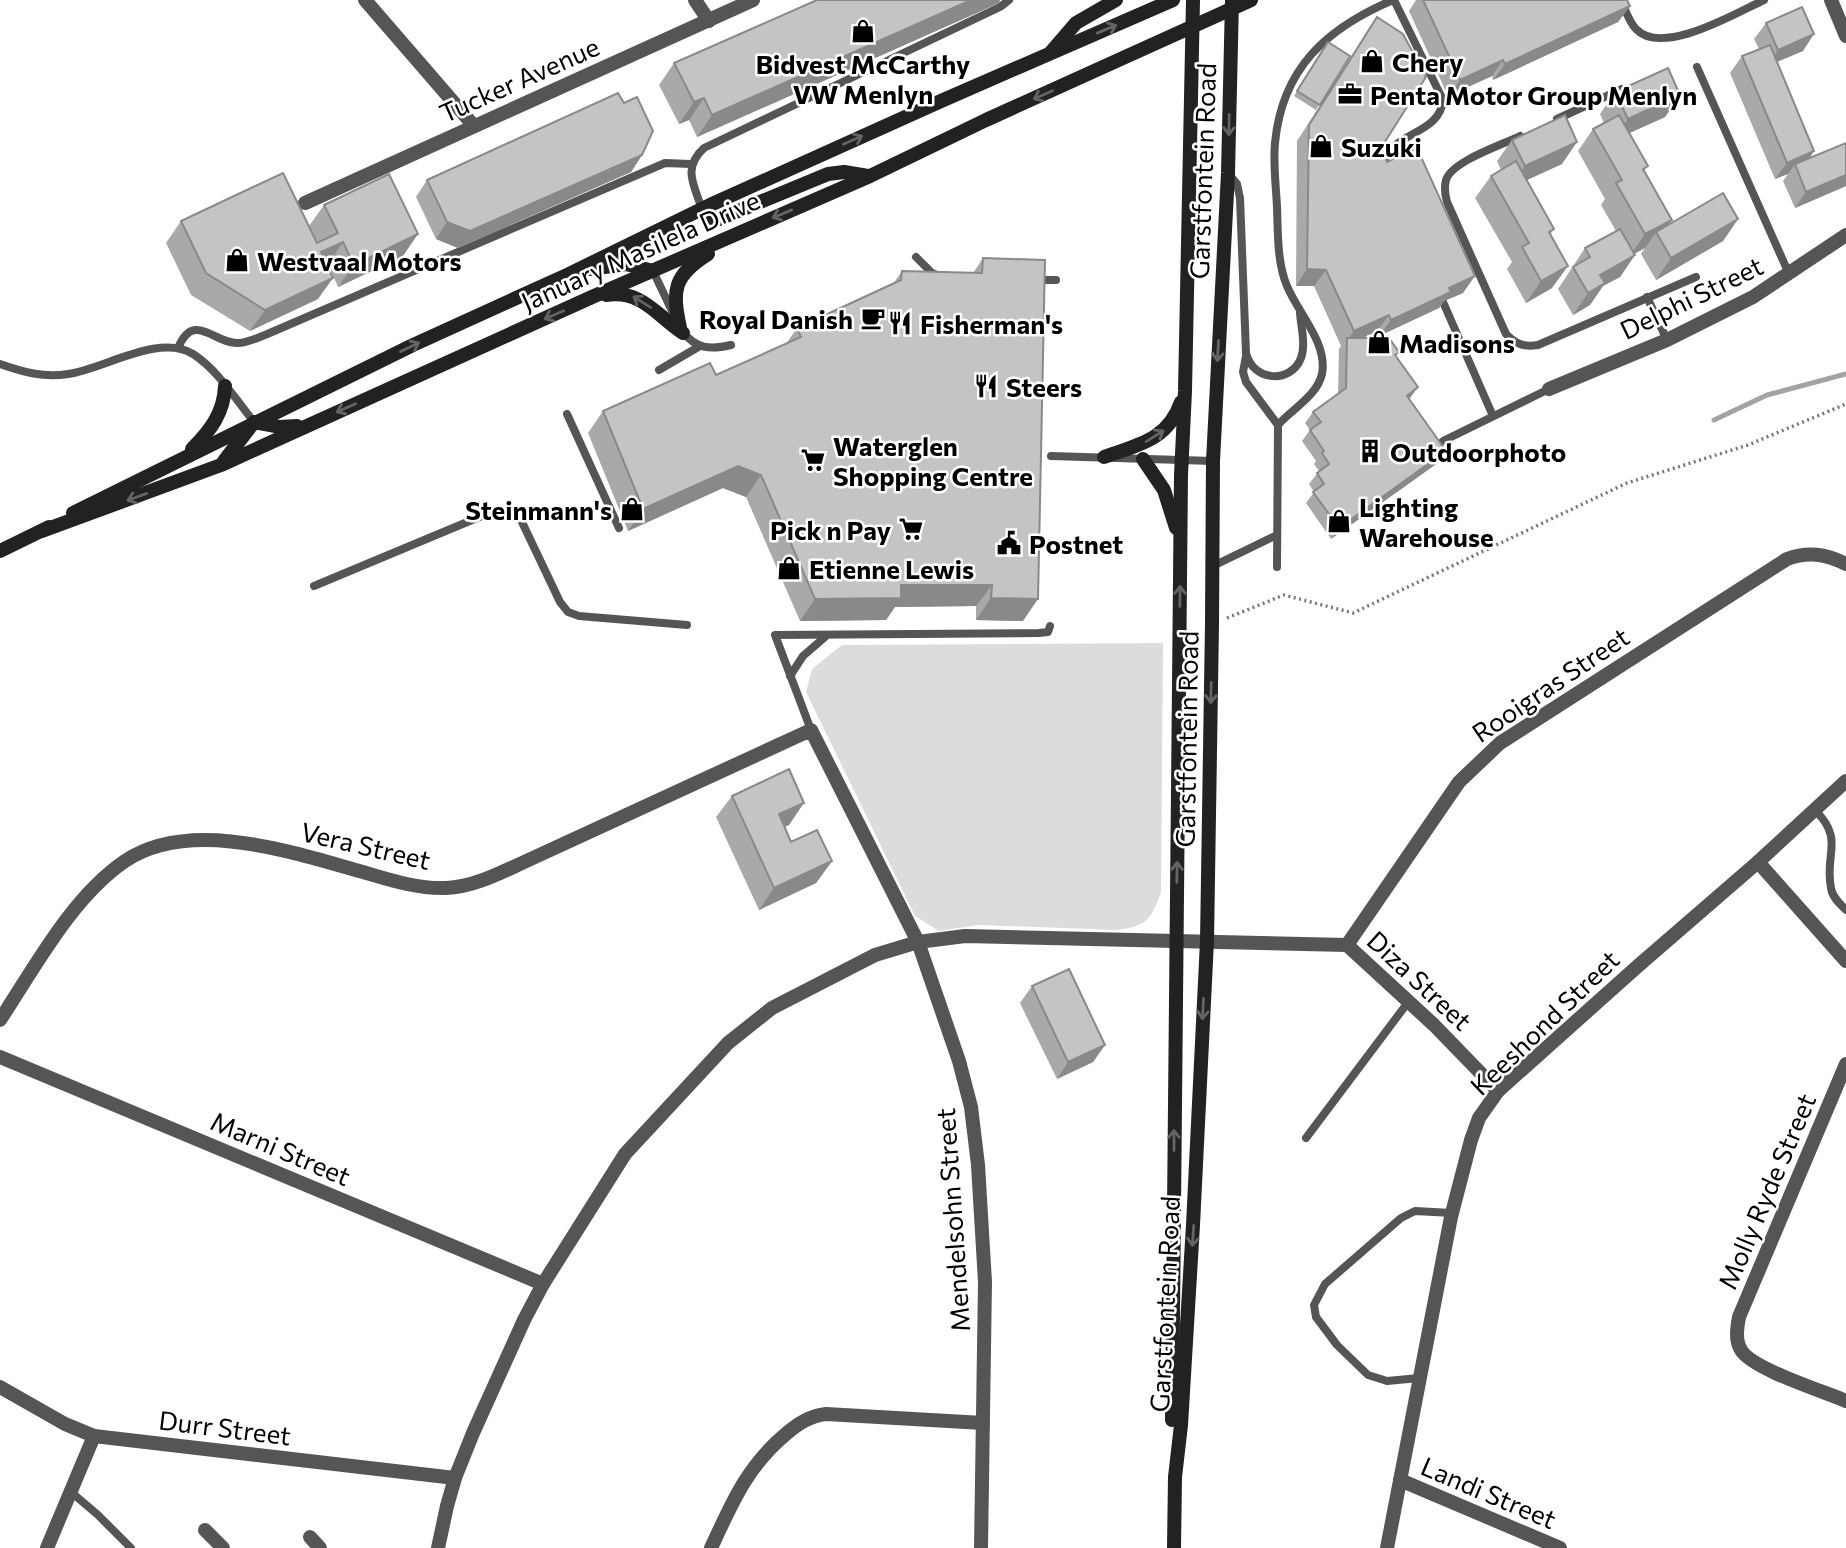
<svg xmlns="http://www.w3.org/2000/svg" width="1846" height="1548" font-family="Commissioner,sans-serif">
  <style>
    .green { fill: #dcdcdc }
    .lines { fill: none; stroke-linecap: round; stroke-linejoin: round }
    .stream { stroke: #a3a3a3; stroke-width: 5 }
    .path { stroke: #777; stroke-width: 3.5; stroke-dasharray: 2 3.5; stroke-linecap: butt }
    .service { stroke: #555; stroke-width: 8 }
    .minor { stroke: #555; stroke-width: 14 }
    .secondary { stroke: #222; stroke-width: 14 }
    .wall { fill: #a9a9a9 }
    .shaded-wall { fill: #898989 }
    .building { fill: #c4c4c4; stroke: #898989; stroke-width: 2 }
    .oneway { stroke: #646464 }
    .labels { text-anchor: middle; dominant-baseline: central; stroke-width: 5; stroke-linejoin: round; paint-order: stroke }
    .poi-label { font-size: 26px; font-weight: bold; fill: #000; stroke: #fff; text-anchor: start }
    .street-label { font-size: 26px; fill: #000; stroke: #fff }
  </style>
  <rect width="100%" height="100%" fill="#fff"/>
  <!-- green -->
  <path class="green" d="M1163 643 1161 892C1151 920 1147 926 1117 930L978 925 939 931 915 916 806 692 812 669 842 645Z"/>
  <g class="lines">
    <!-- stream -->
    <polyline class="stream" points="1714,420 1767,395 1846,374"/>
    <!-- path -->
    <polyline class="path" points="1227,618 1284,595 1353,613 1627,483 1748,445 1846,404"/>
    <!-- service -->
    <g class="service">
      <path d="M1621 0C1625 9 1629 22 1636 29 1662 57 1736 13 1764 0"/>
      <polyline points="1697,67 1789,274"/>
      <polyline points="1557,119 1622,89"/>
      <path d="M1520 136C1502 145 1452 161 1446 180 1444 188 1445 195 1447 202L1506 334C1517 345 1524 347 1538 345L1696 277"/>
      <path d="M1385 167C1384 132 1440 137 1443 100L1394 0"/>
      <path d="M1229 174 1237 184 1240 198 1246 353C1253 382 1291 384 1301 358 1306 345 1301 327 1300 313"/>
      <path d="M702 209C694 185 682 168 704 148L1000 7 1009 0"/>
      <polyline points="916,257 932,273 937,275"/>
      <polyline points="653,271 673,313"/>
      <polyline points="1034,280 1056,280"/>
      <polyline points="1647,297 1667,340"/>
      <polyline points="1443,302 1493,416"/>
      <path d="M682 331C696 349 710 350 731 345"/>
      <path d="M178 348C194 310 214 344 238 343 247 343 257 338 265 335L665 163 691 164"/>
      <polyline points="1246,356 1243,372 1246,382 1278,425 1277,567"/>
      <path d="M0 364C23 372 44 378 68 374 104 369 159 333 193 354 218 370 236 400 254 422"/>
      <polyline points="659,370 700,346"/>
      <polyline points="567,414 619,528"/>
      <path d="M1278 425C1292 409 1317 396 1322 374 1328 343 1298 313 1287 286 1277 263 1278 232 1277 207 1276 186 1273 164 1275 143 1282 68 1327 28 1393 0"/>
      <polyline points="1443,441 1549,389"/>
      <polyline points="1051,456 1213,461"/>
      <polyline points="1211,567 1277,535"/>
      <path d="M314 586 484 515C499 510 510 509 521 520L560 602 568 612 579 616 687 625"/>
      <polyline points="790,676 803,656 825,637"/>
      <polyline points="811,730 775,635 1039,633 1048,632 1050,626"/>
      <path d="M1815 810C1845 840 1824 854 1831 888 1832 897 1840 904 1846 910"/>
      <polyline points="1306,1138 1409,1001"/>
      <polyline points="1419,1378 1387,1381 1368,1375 1337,1345 1316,1317 1314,1305 1325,1284 1401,1218 1415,1211 1452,1213"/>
      <polyline points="71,1492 98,1515 131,1548"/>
    </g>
    <!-- minor -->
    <g class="minor">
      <polyline points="365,0 474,126"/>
      <polyline points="695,0 709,21"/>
      <polyline points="1831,0 1846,36"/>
      <polyline points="305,203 753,0"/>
      <polyline points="1549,389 1667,340 1753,297 1846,235"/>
      <polyline points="1758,862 1846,961"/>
      <path d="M1347 945 1459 782 1500 743 1787 559C1808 551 1826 554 1846 564"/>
      <path d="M0 1020C35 967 72 897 125 861 191 817 294 853 363 872 390 880 418 889 446 888 473 887 498 874 522 863L811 730 918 942 959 1061 971 1107 978 1165 985 1282 981 1548"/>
      <polyline points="0,1057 543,1284"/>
      <path d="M1846 1064 1739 1317C1737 1328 1735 1340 1741 1350 1752 1369 1823 1391 1846 1401"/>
      <polyline points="0,1387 65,1424 94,1436 455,1478"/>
      <polyline points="1400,1480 1560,1548"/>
      <polyline points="205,1530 223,1548"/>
      <polyline points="310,1537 320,1548"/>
      <polyline points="47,1548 94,1436"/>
      <polyline points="438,1548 447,1506 455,1478 473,1433 524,1320 543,1284 625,1154 728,1043 772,1008 875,955 918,942 965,936 1347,945 1434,1025 1498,1091"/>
      <path d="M711 1548C732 1503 747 1466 787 1433 799 1423 810 1416 826 1414L983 1423"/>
      <polyline points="1387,1548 1451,1217 1471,1140 1479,1118 1498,1091 1639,965 1758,862 1846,781"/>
    </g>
    <!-- secondary -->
    <g class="secondary">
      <polyline points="1051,52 1076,23 1116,0"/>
      <polyline points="702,209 712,218 719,219 828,174 844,172 868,176"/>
      <polyline points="590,269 626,264 653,271"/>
      <path d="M606 295C642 290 655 314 683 333"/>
      <path d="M680 328C672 290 673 276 708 254"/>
      <path d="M192 449C210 431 224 413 225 386"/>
      <path d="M1104 457C1138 445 1168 440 1181 402"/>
      <polyline points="1143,459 1164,490 1176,528"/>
      <polyline points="224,461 254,422 280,427 297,426"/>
      <polyline points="73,513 413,345 569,274 710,205 941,101 1173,0"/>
      <polyline points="42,531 221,465 592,297 870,176 986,120 1251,0"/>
      <polyline points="0,551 49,527"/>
      <polyline points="1172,1420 1181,475 1185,391 1193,0"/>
      <polyline points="1174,1548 1175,1477 1181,1425 1193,1225 1207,941 1212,624 1213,461 1228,173 1232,0"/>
    </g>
  </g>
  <!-- wall -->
  <g class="wall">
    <polygon points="1416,0 1627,0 1630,6 1618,22 1493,80 1492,76 1448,96 1409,11"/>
    <polygon points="999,3 697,137 689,120 679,124 659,85 674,63"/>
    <polygon points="1377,17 1381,148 1387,162 1463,293 1444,301 1439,308 1379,336 1377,331 1363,338 1396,357 1409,399 1439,462 1331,539 1306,503 1314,492 1309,484 1319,471 1314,464 1316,461 1302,441 1310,430 1305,423 1313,412 1338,394 1339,349 1341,346 1314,286 1296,286 1297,141"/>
    <polygon points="1766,23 1803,51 1777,62 1814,151 1809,158 1846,143 1846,186 1795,208 1783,181 1788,174 1775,179 1730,73 1742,56 1759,49 1754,39"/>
    <polygon points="1328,42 1350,56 1316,110 1294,96"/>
    <polygon points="1615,92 1680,95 1665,117 1629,133 1648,166 1644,171 1672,220 1668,225 1738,219 1723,241 1656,280 1641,254 1645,248 1634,254 1635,255 1620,277 1603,286 1590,305 1573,315 1558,289 1585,248 1616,231 1601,205 1605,199 1578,151 1593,129 1604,123 1600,114"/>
    <polygon points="624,103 642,155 631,172 458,248 436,239 416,197 427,180"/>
    <polygon points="1512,140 1562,164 1527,180 1554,229 1550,235 1552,288 1526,303 1507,269 1512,262 1475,198 1491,176 1501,170 1497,161"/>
    <polygon points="324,205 403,256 338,287 328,264 326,264 318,299 250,331 191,295 166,243 181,221 309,226"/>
    <polygon points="983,258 1023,621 976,620 976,606 895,607 886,620 800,621 746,497 723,488 628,531 588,433 603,411 716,375 786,344 797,328 893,284 902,271 973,273"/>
    <polygon points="732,796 789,825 784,827 791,842 832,861 816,883 759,910 716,817"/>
    <polygon points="1032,986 1105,1045 1093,1062 1057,1079 1020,1003"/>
  </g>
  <!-- shaded-wall -->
  <g class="shaded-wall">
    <polygon points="971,0 1000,0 999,3 697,137 712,115"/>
    <polygon points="1630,6 1618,22 1493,80 1505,64"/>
    <polygon points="1814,34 1803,51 1766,66 1778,50"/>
    <polygon points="1503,60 1492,76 1448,96 1460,80"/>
    <polygon points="1680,95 1665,117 1612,141 1628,119"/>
    <polygon points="704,98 689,120 679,124 694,102"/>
    <polygon points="1577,142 1562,164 1509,188 1525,166"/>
    <polygon points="1814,151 1803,168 1795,164 1788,174 1775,179 1787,163"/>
    <polygon points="642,155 631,172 458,248 436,239 447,222"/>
    <polygon points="1846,175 1846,186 1795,208 1806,192"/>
    <polygon points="1738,219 1723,241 1656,280 1671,258"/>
    <polygon points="1672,220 1659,237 1656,232 1645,248 1630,256 1645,234"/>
    <polygon points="418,234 403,256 338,287 354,265"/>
    <polygon points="343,242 328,264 305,274 321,252"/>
    <polygon points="1635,255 1620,277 1603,286 1590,305 1573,315 1600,275"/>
    <polygon points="1568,266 1552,288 1526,303 1541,281"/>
    <polygon points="1307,269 1326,270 1314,286 1296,286"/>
    <polygon points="1475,276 1463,293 1444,301 1439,308 1379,336 1391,320 1449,288"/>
    <polygon points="333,278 318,299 250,331 265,310"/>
    <polygon points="1389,315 1377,331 1347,345 1347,341 1354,331"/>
    <polygon points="1418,387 1410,398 1399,407 1407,396"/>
    <polygon points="1446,451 1439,462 1331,539 1339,528"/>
    <polygon points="738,466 761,475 746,497 723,488 628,531 643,509"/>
    <polygon points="901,585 992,585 976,606 895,607 886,620 800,621 815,599"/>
    <polygon points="991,598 1038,599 1023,621 976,620"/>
    <polygon points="804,803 789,825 763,836 779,814"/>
    <polygon points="832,861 816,883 759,910 774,888"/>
    <polygon points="1105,1045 1093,1062 1057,1079 1068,1062"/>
  </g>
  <!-- building -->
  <g class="building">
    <polygon points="817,0 971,0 712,115 704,98 694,102 674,63"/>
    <polygon points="1423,0 1627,0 1630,6 1505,64 1503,60 1460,80"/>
    <polygon points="1802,7 1814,34 1778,50 1766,23"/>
    <polygon points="1377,17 1403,34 1426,77 1381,148 1387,162 1417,148 1475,276 1449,288 1451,292 1391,320 1389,315 1354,331 1326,270 1307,269 1309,125"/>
    <polygon points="1328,42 1350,56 1320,105 1297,91"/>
    <polygon points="1770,45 1814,151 1787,163 1742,56"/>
    <polygon points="1668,68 1680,95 1628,119 1615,92"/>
    <polygon points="618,93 624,103 637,97 653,131 642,155 470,231 447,222 427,180"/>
    <polygon points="1565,115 1577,142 1525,166 1512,140"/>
    <polygon points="1619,115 1648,166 1643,169 1672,220 1645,234 1616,183 1622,180 1593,129"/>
    <polygon points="1846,143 1846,175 1806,192 1795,164"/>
    <polygon points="1516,161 1554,229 1549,232 1568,266 1541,281 1522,247 1529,243 1491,176"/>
    <polygon points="283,173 317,243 338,233 324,205 389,174 418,234 354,265 343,242 321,252 333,278 265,310 206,273 181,221"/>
    <polygon points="1723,193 1738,219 1671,258 1656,232"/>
    <polygon points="1620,229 1635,255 1600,275 1605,283 1588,293 1573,267 1590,257 1585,248"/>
    <polygon points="983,258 1045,260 1038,599 991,598 992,585 901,585 901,598 815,599 761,475 738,466 643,509 603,411 710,363 716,375 801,337 797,328 901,280 902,271 982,273"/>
    <polygon points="1347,338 1389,338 1399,352 1395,355 1418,387 1407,396 1446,451 1339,528 1313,492 1324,484 1317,473 1329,464 1322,453 1324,451 1310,430 1321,422 1313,412 1346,388"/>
    <polygon points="789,769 804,803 779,814 791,842 817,830 832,861 774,888 732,796"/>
    <polygon points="1069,969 1105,1045 1068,1062 1032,986"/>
  </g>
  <!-- one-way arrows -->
  <defs><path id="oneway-shaft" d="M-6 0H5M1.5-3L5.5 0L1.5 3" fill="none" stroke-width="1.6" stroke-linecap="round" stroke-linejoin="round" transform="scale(1.75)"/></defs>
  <g class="oneway">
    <use href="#oneway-shaft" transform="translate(1107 29) rotate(-23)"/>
    <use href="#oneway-shaft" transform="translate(1043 95) rotate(156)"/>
    <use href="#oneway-shaft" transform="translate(1229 125) rotate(91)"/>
    <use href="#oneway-shaft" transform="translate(853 140) rotate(-24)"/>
    <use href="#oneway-shaft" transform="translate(782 214) rotate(157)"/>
    <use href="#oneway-shaft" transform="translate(642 302) rotate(-148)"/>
    <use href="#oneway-shaft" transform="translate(554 315) rotate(156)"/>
    <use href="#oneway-shaft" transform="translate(410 347) rotate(-26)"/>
    <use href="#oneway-shaft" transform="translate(1218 351) rotate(93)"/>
    <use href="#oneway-shaft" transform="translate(346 408) rotate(156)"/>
    <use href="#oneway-shaft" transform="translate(1155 436) rotate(-32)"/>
    <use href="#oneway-shaft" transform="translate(137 497) rotate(160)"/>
    <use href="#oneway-shaft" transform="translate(1180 596) rotate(-89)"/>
    <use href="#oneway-shaft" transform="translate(1211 693) rotate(91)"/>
    <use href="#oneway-shaft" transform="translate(1177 872) rotate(-89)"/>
    <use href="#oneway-shaft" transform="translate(1203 1009) rotate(93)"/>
    <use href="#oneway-shaft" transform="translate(1174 1140) rotate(-90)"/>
    <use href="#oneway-shaft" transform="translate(1193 1236) rotate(94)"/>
  </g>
  <!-- icons -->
  <defs>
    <g id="shop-bare" transform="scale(1.89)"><path d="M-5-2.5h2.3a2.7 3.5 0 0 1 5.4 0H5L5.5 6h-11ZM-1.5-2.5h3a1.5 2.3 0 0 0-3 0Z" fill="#000" stroke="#fff" stroke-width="2.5" paint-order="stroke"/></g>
    <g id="office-bare" transform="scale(1.89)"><path d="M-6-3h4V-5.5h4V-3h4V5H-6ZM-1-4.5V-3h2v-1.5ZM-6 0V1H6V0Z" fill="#000" stroke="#fff" stroke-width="2.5" paint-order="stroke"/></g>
    <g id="cafe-bare" transform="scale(1.89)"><path d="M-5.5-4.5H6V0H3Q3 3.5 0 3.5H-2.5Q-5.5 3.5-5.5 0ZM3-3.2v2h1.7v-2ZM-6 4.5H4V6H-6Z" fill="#000" stroke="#fff" stroke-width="2.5" paint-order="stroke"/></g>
    <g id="restaurant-bare" transform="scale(1.89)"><path d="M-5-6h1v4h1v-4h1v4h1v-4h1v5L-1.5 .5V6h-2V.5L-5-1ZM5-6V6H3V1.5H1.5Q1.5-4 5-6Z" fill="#000" stroke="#fff" stroke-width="2.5" paint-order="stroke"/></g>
    <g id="building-bare" transform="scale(1.89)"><path d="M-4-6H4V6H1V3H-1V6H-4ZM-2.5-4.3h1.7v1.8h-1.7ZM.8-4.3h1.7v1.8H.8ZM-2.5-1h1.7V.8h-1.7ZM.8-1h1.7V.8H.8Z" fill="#000" stroke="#fff" stroke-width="2.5" paint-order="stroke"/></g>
    <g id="supermarket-bare" transform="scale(1.89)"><path d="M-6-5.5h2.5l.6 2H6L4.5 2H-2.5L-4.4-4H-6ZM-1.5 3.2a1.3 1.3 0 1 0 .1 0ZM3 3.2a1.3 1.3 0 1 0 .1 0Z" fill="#000" stroke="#fff" stroke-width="2.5" paint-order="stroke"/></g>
    <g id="civic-bare" transform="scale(1.89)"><path d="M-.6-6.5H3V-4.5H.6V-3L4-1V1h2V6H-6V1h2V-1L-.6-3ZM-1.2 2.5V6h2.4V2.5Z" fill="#000" stroke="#fff" stroke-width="2.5" paint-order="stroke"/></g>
  </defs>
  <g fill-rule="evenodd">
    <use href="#shop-bare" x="863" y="31"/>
    <use href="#shop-bare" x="1372" y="61"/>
    <use href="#office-bare" x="1350" y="94"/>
    <use href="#shop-bare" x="1321" y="146"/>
    <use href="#shop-bare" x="237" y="260"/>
    <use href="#cafe-bare" x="873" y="318"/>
    <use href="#restaurant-bare" x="900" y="323"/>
    <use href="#shop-bare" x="1379" y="342"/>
    <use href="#restaurant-bare" x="986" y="386"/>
    <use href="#building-bare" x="1370" y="451"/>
    <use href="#supermarket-bare" x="813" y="460"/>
    <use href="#shop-bare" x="632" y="509"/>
    <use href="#shop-bare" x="1339" y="521"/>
    <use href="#supermarket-bare" x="911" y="529"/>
    <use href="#civic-bare" x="1009" y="543"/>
    <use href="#shop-bare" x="789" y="568"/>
  </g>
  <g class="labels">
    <!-- poi labels -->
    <g class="poi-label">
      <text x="1392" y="61">Chery</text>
      <text x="863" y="63" text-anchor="middle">Bidvest McCarthy<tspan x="863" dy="30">VW Menlyn</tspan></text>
      <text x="1370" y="94">Penta Motor Group Menlyn</text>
      <text x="1341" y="146">Suzuki</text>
      <text x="257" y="260">Westvaal Motors</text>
      <text x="853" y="318" text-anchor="end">Royal Danish</text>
      <text x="920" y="323">Fisherman's</text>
      <text x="1399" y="342">Madisons</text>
      <text x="1006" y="386">Steers</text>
      <text x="833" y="445">Waterglen<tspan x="833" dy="30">Shopping Centre</tspan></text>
      <text x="1390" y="451">Outdoorphoto</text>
      <text x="1359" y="506">Lighting<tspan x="1359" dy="30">Warehouse</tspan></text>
      <text x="612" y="509" text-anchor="end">Steinmann's</text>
      <text x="891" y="529" text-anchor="end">Pick n Pay</text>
      <text x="1029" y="543">Postnet</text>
      <text x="809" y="568">Etienne Lewis</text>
    </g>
    <!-- street labels -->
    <g class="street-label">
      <text transform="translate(519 79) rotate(-24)">Tucker Avenue</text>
      <text transform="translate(1202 171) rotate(-88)">Garstfontein Road</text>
      <text transform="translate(640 250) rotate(-24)">January Masilela Drive</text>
      <text transform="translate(1691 297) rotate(-26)">Delphi Street</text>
      <text transform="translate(1550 684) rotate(-34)">Rooigras Street</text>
      <text transform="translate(1186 739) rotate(-89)">Garstfontein Road</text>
      <text transform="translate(366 845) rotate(13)">Vera Street</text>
      <text transform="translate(1420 980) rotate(43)">Diza Street</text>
      <text transform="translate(1544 1022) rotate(-44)">Keeshond Street</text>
      <text transform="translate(281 1148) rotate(23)">Marni Street</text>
      <text transform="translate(1766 1191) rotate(-67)">Molly Ryde Street</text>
      <text transform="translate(952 1220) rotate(-94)">Mendelsohn Street</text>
      <text transform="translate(1164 1304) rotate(-87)">Garstfontein Road</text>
      <text transform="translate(225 1427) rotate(7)">Durr Street</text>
      <text transform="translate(1489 1492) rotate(23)">Landi Street</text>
    </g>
  </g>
</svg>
